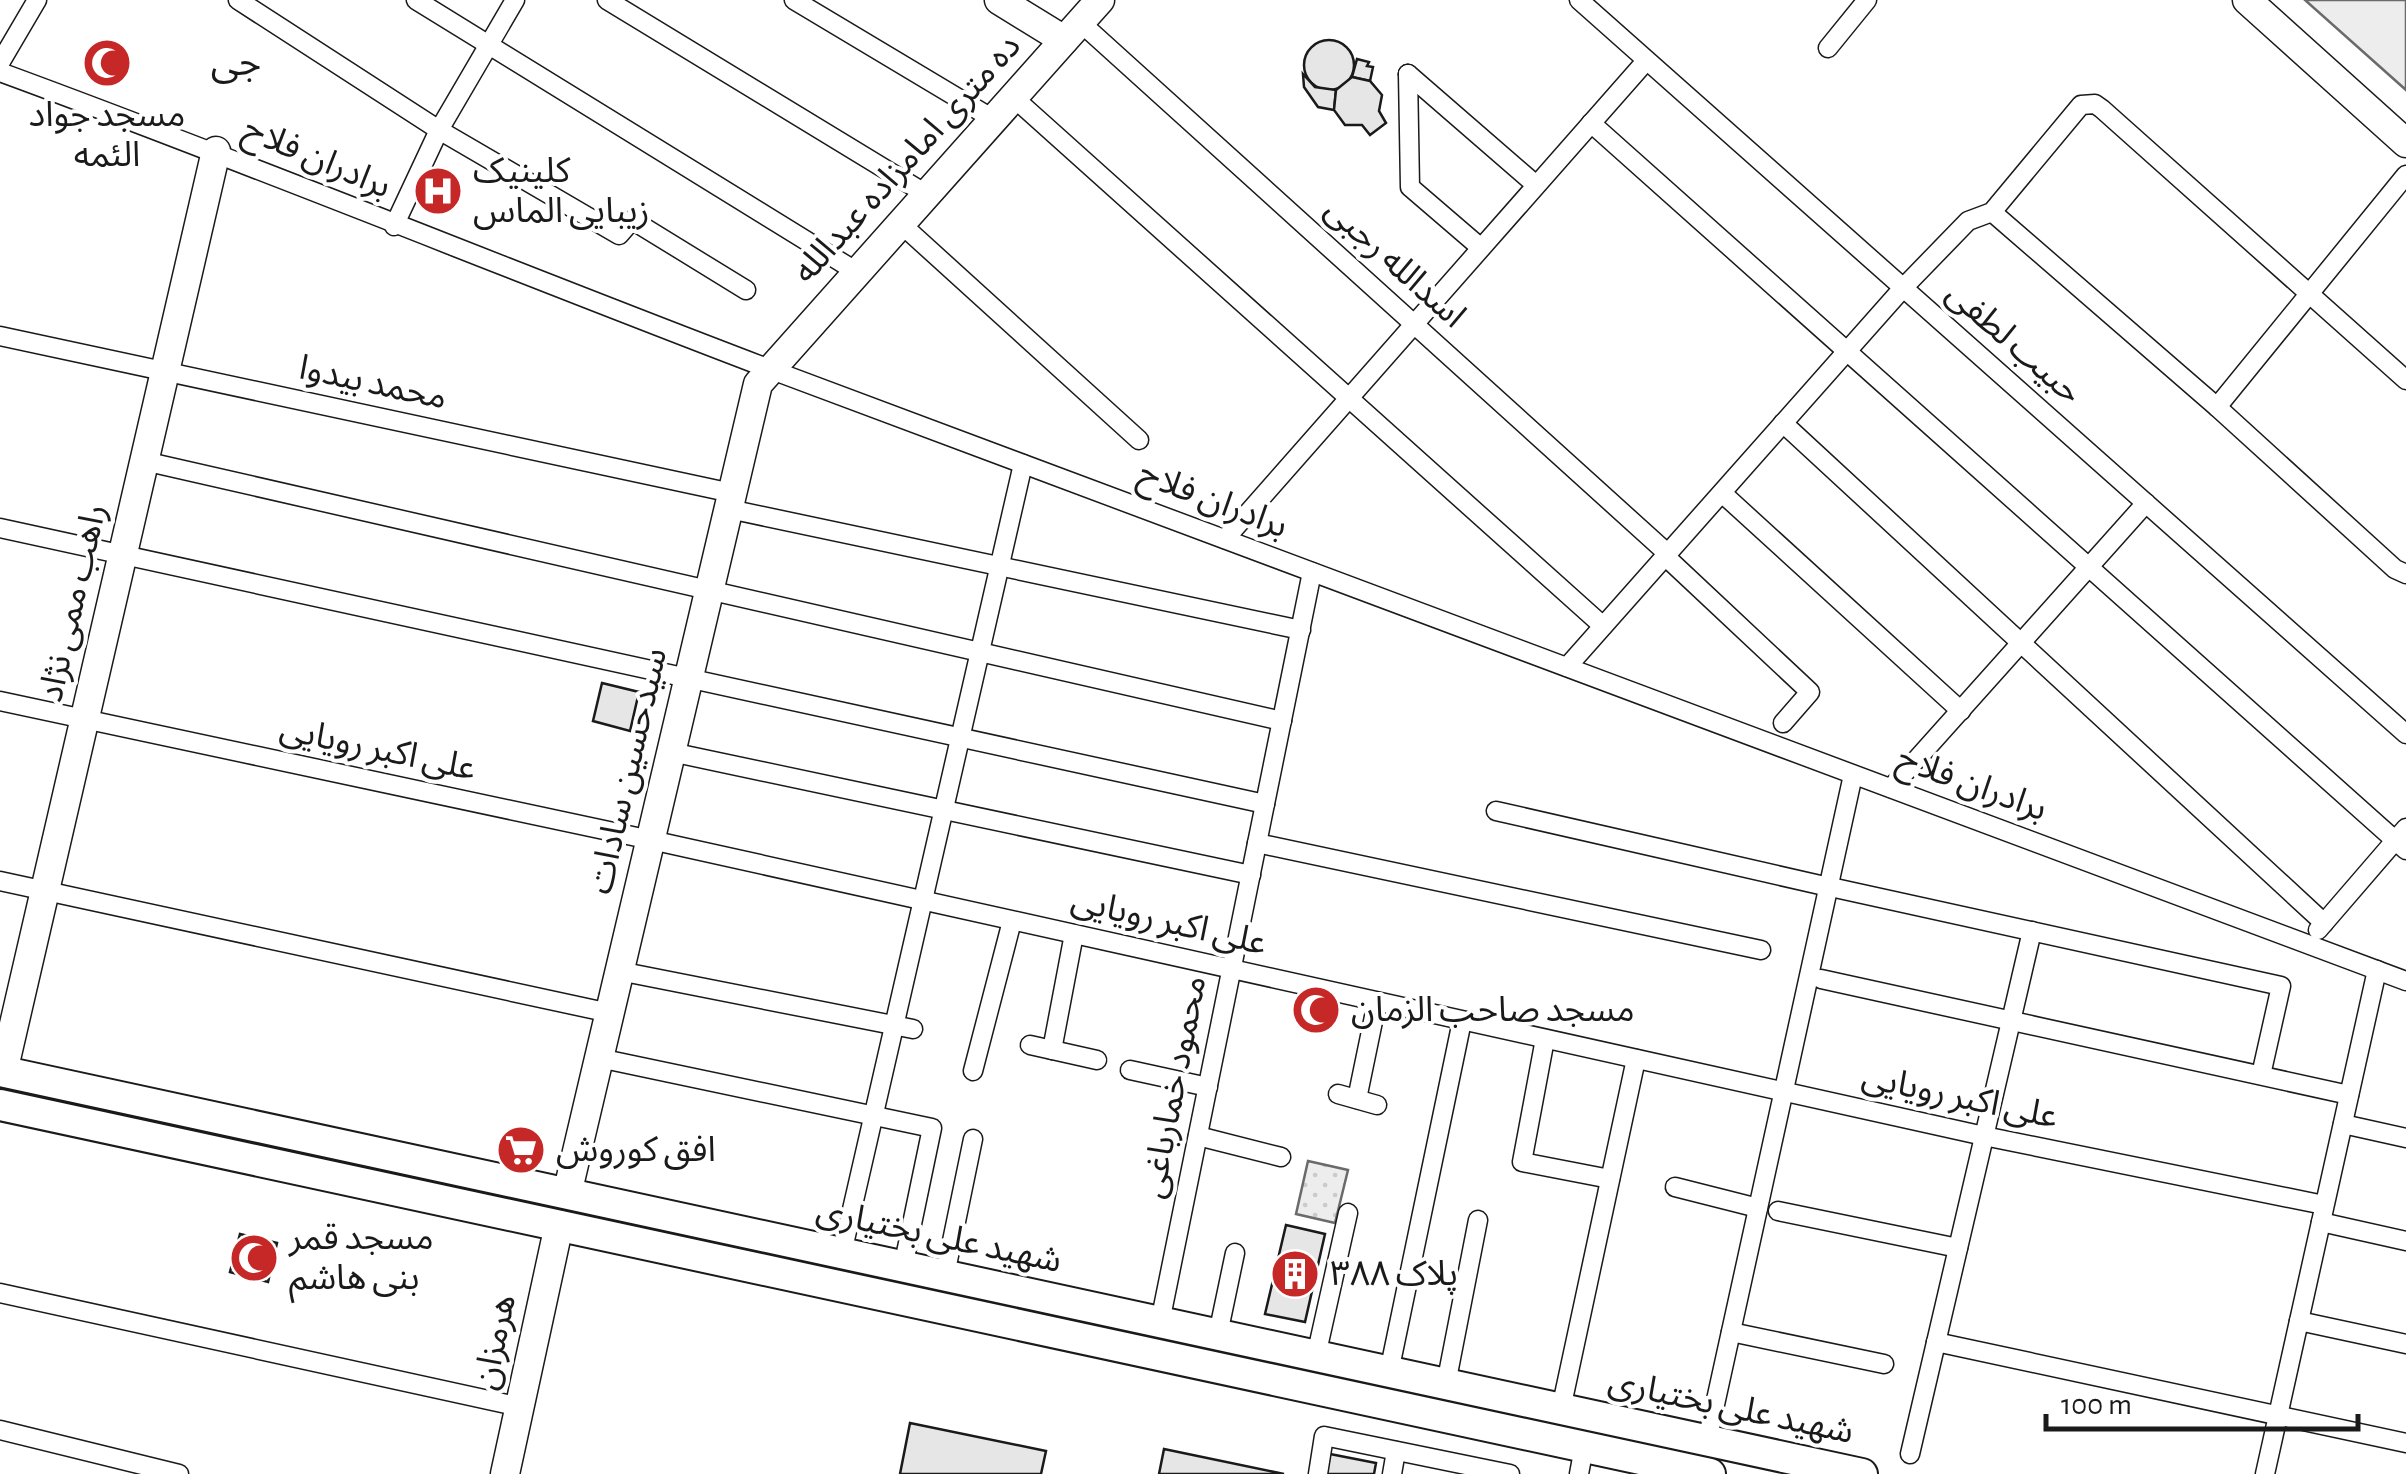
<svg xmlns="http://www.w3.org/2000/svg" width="2406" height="1474" font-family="'Alegreya Sans','Noto Sans Arabic',sans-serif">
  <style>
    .grass { fill: url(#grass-dots); stroke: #6a6a6a; stroke-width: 2.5 }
    .built { fill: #ededed; stroke: #6a6a6a; stroke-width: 2.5 }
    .building { fill: #e6e6e6; stroke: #1a1a1a; stroke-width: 2.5 }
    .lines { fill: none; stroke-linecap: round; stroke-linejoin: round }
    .street-casing { stroke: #1a1a1a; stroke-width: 21 }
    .secondary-casing { stroke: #1a1a1a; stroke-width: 31 }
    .primary-casing { stroke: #1a1a1a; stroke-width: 34 }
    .street { stroke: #fff; stroke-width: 18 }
    .secondary { stroke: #fff; stroke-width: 28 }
    .primary { stroke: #fff; stroke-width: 30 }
    .labels { text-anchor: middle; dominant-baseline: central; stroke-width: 8; stroke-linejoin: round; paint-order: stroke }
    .poi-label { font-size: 35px; fill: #1a1a1a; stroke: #fff; text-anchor: start }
    .street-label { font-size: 35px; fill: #1a1a1a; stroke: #fff }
    .neighbourhood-label { font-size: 38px; fill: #1a1a1a; stroke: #fff }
  </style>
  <defs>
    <pattern id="grass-dots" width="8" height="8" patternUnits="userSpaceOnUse" patternTransform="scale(2.5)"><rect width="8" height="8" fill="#ededed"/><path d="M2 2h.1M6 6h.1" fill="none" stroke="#cbcbcb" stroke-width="1.8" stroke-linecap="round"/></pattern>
  </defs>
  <rect width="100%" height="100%" fill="#fff"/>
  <!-- grass -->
  <polygon class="grass" points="1308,1161 1348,1170 1335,1223 1296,1214"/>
  <!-- built -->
  <polygon class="built" points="2305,0 2406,0 2406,90"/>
  <!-- building -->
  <g class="building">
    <circle cx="1329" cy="65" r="25"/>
    <polygon points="1357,59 1369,62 1367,66 1373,67 1370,81 1352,77"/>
    <polygon points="1303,74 1315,87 1336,90 1334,110 1318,107 1304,87"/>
    <polygon points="1352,77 1370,81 1382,95 1379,111 1386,123 1370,135 1362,125 1345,125 1334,110 1336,90"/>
    <polygon points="602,683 639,692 630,731 593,721"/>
    <polygon points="1286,1225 1325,1234 1305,1322 1265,1314"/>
    <polygon points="240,1234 277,1243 268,1282 230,1272"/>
    <polygon points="910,1423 1046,1451 1041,1474 900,1474"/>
    <polygon points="1164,1449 1284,1474 1159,1474"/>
    <polygon points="1325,1453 1376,1463 1374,1474 1321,1474"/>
  </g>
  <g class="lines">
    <!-- street casing -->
    <g class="street-casing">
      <g id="street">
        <polyline points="238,0 439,130 619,235 632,220 746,290"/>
        <polyline points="416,0 857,272"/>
        <polyline points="607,0 926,194"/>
        <polyline points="794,0 993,119"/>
        <polyline points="1579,0 2406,734"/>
        <polyline points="1080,22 1667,553"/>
        <polyline points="1828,48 1867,0"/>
        <polyline points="0,63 37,0"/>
        <path d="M0 72C259 167 514 272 772 370 1316 575 1861 778 2406 981"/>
        <polyline points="1408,74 1410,187 1481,248"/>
        <polyline points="1408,74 1536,185"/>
        <polyline points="1013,97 1603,626"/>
        <polyline points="1591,123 2406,850"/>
        <polyline points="1992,212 2217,407 2395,569 2406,574"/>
        <polyline points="900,223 1139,440"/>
        <polyline points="394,226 439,130 515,0"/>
        <polyline points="0,336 732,493"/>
        <polyline points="2217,407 2406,175"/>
        <polyline points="1783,423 2324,923"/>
        <polyline points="144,461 1282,721"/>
        <polyline points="1722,493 1961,711"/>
        <polyline points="729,509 1301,630"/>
        <polyline points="0,528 1265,804"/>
        <polyline points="1225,539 1646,61"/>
        <polyline points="1665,556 1810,692 1783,723"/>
        <polyline points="1567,667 1903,288 1968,221 1992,212 2081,105 2095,104 2102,109 2406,380"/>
        <polyline points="0,701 651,840 1984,1136 2324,1205"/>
        <polyline points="671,752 1251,875"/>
        <polyline points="1891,788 2146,503"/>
        <polyline points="1496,811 1829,887"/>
        <polyline points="1257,843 1761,950"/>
        <polyline points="0,881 610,1013"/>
        <polyline points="1835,888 2281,986 2261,1075"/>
        <polyline points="2318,930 2406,828"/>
        <polyline points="619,971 913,1029"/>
        <polyline points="1821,979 2349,1095"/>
        <polyline points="1545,1039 1522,1162 1610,1179"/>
        <polyline points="1030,1045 1097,1060"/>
        <polyline points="1052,1050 1074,934"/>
        <polyline points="599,1058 932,1128 903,1267"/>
        <polyline points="1130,1070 1208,1087"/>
        <polyline points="973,1071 1012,921"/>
        <polyline points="1338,1094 1377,1105"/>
        <polyline points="1357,1099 1377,1002"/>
        <polyline points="2343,1124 2406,1138"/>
        <polyline points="1198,1136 1281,1157"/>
        <polyline points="1675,1187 1758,1208"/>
        <polyline points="1778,1211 1958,1248"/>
        <polyline points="2321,1222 2406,1241"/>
        <polyline points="842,1253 1023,464"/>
        <polyline points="945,1275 973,1139"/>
        <polyline points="0,1293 520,1407"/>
        <polyline points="2299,1321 2406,1344"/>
        <polyline points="1160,1322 1312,572"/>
        <polyline points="1731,1332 1884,1364"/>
        <polyline points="1218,1334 1235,1253"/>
        <polyline points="1936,1342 2406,1443"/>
        <polyline points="1316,1356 1348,1213"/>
        <polyline points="1389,1372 1462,1021"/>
        <polyline points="1446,1384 1478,1220"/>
        <polyline points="1561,1409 1636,1059"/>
        <polyline points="0,1430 179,1474"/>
        <polyline points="1707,1441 1853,775"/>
        <polyline points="1910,1454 2032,931"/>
        <polyline points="1318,1474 1324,1436 1510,1474"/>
        <polyline points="1392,1474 1396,1451"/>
        <polyline points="1579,1474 1584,1447"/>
        <polyline points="2265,1474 2377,970"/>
      </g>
    </g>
    <!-- secondary casing -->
    <g class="secondary-casing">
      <g id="secondary">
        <polyline points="999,0 1064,40"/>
        <polyline points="2247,0 2406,143"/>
        <polyline points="3,1072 216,151"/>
        <polyline points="567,1194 758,384 1100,0"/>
        <polyline points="505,1474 559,1225"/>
      </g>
    </g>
    <!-- primary casing -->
    <g class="primary-casing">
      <g id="primary">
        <polyline points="0,1071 1862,1474"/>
        <polyline points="0,1105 1710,1474"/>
      </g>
    </g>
    <!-- street -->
    <use href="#street" class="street"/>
    <!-- secondary -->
    <use href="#secondary" class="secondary"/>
    <!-- primary -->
    <use href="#primary" class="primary"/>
  </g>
  <!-- icons -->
  <defs>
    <g id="mosque-disc" transform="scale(2.5)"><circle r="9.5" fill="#c62828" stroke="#fff"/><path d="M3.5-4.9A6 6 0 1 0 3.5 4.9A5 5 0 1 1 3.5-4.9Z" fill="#fff"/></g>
    <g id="hospital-disc" transform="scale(2.5)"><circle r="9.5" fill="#c62828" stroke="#fff"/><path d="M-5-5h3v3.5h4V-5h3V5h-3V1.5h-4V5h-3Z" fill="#fff"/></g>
    <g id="supermarket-disc" transform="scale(2.5)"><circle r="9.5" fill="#c62828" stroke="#fff"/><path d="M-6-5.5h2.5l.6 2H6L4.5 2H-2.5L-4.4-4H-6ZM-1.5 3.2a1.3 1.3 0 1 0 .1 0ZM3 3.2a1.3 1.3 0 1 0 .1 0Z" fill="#fff"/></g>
    <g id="building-disc" transform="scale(2.5)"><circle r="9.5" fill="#c62828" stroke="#fff"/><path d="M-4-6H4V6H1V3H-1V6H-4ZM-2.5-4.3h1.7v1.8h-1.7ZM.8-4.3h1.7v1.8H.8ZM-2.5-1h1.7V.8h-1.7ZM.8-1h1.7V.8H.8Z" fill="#fff"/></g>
  </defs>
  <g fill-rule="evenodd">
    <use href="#mosque-disc" x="107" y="63"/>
    <use href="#hospital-disc" x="438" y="191"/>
    <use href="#mosque-disc" x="1316" y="1010"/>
    <use href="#supermarket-disc" x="521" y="1150"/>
    <use href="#mosque-disc" x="254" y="1258"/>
    <use href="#building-disc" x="1295" y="1274"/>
  </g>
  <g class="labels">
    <!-- poi labels -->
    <g class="poi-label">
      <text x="107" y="115" text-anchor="middle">مسجد جواد<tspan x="107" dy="40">الئمه</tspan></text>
      <text x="473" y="171">کلینیک<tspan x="473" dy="40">زیبایی الماس</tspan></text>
      <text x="1351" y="1010">مسجد صاحب الزمان</text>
      <text x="556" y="1150">افق کوروش</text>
      <text x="289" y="1238">مسجد قمر<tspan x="289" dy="40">بنی هاشم</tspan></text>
      <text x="1330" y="1274">پلاک ۳۸۸</text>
    </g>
    <!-- street labels -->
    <g class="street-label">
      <text transform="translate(317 158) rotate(23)">برادران فلاح</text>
      <text transform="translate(907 159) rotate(-48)">ده متری امامزاده عبدالله</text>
      <text transform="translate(1395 263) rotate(42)">اسدالله رجبی</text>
      <text transform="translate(2014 343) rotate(41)">حبیب لطفی</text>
      <text transform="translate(373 383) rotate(12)">محمد بیدوا</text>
      <text transform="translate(1213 500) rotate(21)">برادران فلاح</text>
      <text transform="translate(73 603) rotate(-77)">راهب ممی نژاد</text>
      <text transform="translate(378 749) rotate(12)">علی اکبر رویایی</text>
      <text transform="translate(628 771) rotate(-77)">سیدحسین سادات</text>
      <text transform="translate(1972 784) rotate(20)">برادران فلاح</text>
      <text transform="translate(1169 922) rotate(13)">علی اکبر رویایی</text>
      <text transform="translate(1174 1087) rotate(-79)">محمود خمارباغی</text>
      <text transform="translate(1960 1097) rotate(12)">علی اکبر رویایی</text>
      <text transform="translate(939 1236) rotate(12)">شهید علی بختیاری</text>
      <text transform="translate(495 1342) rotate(-78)">هرمزان</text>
      <text transform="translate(1731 1407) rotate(12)">شهید علی بختیاری</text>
    </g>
    <!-- neighbourhood labels -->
    <g class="neighbourhood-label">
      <text x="236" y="64">جی</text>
    </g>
  </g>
  <!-- scale -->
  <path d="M2046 1414v15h312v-15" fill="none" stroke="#1a1a1a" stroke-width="5"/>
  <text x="2061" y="1414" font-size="30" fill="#1a1a1a" stroke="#ffffff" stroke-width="8" paint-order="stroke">100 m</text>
</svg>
